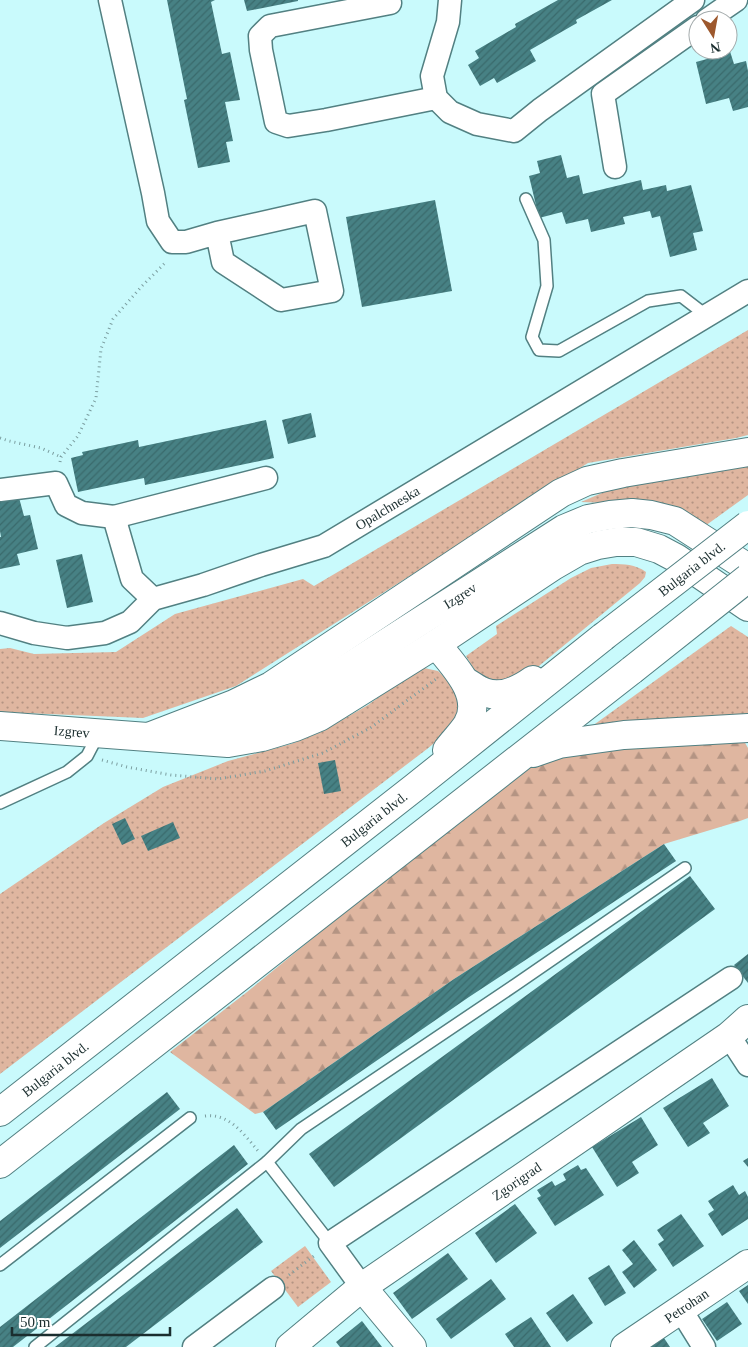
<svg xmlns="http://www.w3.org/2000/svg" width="748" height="1347" font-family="Georgia,serif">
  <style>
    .grass { fill: url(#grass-dots) }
    .forest { fill: url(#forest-firs) }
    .building { fill: url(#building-hatch) }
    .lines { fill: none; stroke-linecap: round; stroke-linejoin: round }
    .service-casing { stroke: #528082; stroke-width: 14 }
    .minor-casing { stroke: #528082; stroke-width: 25 }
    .tertiary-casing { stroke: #528082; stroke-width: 30 }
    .secondary-casing { stroke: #528082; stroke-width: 30 }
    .trunk-casing { stroke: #528082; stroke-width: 30 }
    .path { stroke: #7b9ea0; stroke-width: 3; stroke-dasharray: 1 4; stroke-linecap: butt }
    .service { stroke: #fff; stroke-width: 11 }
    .minor { stroke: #fff; stroke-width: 22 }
    .tertiary { stroke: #fff; stroke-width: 28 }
    .secondary { stroke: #fff; stroke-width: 28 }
    .trunk { stroke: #fff; stroke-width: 28 }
    .trunk-bridge-casing { stroke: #528082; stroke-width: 30; stroke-linecap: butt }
    .trunk-bridge { stroke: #fff; stroke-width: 28 }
    .labels { text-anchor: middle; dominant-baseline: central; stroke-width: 5; stroke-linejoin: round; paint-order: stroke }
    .street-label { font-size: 14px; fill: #1b2e2f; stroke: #fff }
  </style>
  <defs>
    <pattern id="grass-dots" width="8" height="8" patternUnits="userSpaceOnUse" patternTransform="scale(1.25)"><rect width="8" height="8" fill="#dfb6a0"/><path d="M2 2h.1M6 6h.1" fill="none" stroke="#b49483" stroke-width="1.8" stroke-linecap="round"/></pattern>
    <pattern id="forest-firs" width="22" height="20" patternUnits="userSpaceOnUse" patternTransform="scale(1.25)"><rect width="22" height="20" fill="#dfb6a0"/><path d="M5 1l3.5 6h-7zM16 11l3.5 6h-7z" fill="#b49483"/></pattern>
    <pattern id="building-hatch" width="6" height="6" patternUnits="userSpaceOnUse" patternTransform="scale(1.25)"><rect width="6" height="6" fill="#478184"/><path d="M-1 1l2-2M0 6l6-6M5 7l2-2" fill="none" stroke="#3a6a6c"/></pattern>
  </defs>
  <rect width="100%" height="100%" fill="#c9fafc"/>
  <!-- grass -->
  <g class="grass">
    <polygon points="748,330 748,435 736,438 588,463 236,686 143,718 0,712 0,649 10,648 34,654 116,652 175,614 303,579 314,586"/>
    <polygon points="748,466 748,495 705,526 635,504 581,502 618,486 700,470"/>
    <path d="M612 564C624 564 635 564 646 572L645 577 640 583 528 675 514 684 485 682 474 669 466 656 497 634 496 626 571 578 591 568Z"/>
    <polygon points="731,626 748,637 748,719 588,729"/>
    <polygon points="424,668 438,671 455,687 461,697 460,722 427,749 0,1074 0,894 104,823 163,787 228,761 291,744 321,732 368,705 402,680"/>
    <polygon points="305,1246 331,1282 298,1307 271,1271"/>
  </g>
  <!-- forest -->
  <polygon class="forest" points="744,741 748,748 748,818 740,821 664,844 454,979 263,1112 255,1114 170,1052 247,992 506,780 534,764 561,757 605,749"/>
  <!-- building -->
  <g class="building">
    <polygon points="167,0 215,0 211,2 222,54 230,52 240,100 225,102 233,141 226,142 230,162 198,168 184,100 187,99"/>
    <polygon points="244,0 298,0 298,1 247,11"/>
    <polygon points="558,0 612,0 576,20 577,23 530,50 536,61 497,83 494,78 480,86 468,65 479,58 475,51 516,27 515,24"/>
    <polygon points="728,45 734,64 746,61 748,71 748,107 733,111 729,98 706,104 696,62 707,59 705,50 728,50"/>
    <polygon points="561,155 567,178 579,175 583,194 641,180 643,190 666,185 667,191 691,185 703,231 693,233 697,250 670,257 660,216 652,218 650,211 623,217 625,224 591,232 588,219 566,224 562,212 539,218 529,176 540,173 537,161"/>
    <polygon points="435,200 452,291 362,307 346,217"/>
    <polygon points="311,413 316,437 288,444 282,420"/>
    <polygon points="266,420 274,458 145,485 144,478 78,492 71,458 83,455 82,452 138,440 139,447"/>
    <polygon points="18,494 24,516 30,515 38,549 17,554 20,565 0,569 0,537 1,537 0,531 0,498"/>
    <polygon points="82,554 93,602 67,608 56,560"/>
    <polygon points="335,760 341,791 324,794 318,763"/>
    <polygon points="125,818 135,839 122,845 112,824"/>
    <polygon points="173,822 180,838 148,851 141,836"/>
    <polygon points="664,844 676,861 469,997 276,1130 263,1112 454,979"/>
    <polygon points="690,876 715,909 334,1187 309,1154"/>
    <polygon points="748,954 748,983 734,965"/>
    <polygon points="712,1078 729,1106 703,1123 710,1133 688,1147 663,1108"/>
    <polygon points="167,1092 180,1109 0,1248 0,1221"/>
    <polygon points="641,1117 658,1145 632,1162 639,1173 617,1187 592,1147"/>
    <polygon points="234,1145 248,1164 13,1347 0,1347 0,1327"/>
    <polygon points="748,1158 748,1167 743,1161"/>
    <polygon points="578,1165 581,1170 586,1168 604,1195 555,1226 537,1198 541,1196 537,1190 552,1181 555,1186 566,1180 563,1174"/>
    <polygon points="733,1185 739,1195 745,1191 748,1197 748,1219 722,1236 708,1214 714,1210 708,1201"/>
    <polygon points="515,1204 537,1233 496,1263 475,1233"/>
    <polygon points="237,1208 263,1242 126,1347 55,1347"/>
    <polygon points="681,1214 704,1246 673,1267 658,1244 664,1240 657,1230"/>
    <polygon points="634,1240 657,1270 634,1288 622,1272 633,1264 622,1250"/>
    <polygon points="448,1253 468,1279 412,1319 393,1293"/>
    <polygon points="609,1265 626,1293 605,1306 588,1278"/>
    <polygon points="491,1279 506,1299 451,1339 436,1319"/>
    <polygon points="748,1285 748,1304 739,1291"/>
    <polygon points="573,1294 593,1323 567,1342 546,1313"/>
    <polygon points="727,1302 742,1324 717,1341 702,1319"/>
    <polygon points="531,1317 551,1347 514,1347 505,1334"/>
    <polygon points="362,1321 382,1347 340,1347 336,1342"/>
    <polygon points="664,1338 670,1347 650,1347"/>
  </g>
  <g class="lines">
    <!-- service casing -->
    <g class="service-casing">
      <g id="service">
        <polyline points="526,199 544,240 547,286 532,337 539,350 559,351 648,301 681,296 707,316"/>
        <polyline points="0,803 67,772 87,756 99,733"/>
        <polyline points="267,1162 330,1243"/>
        <polyline points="0,1265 190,1118"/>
        <polyline points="35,1347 267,1162 301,1129 515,985 685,868"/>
      </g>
    </g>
    <!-- minor casing -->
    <g class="minor-casing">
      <g id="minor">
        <polyline points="110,0 153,193 158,221 172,242 186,242 217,233 315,211 332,291 281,300 223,262 217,233"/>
        <polyline points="450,0 448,22 432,76 436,98 450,112 477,124 514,131 540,110 693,0"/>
        <polyline points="390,3 270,26 260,36 261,50 276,122 288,126 326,120 436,98"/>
        <polyline points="707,20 736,0"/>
        <polyline points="615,167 603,94 698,27"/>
        <polyline points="0,490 56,483 66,505 82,513 114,517 132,579 153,599"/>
        <polyline points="114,517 266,478"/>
        <path id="s1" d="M0 623 34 633 67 638 105 633 130 622 153 599 203 585 261 565 324 546 748 291"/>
        <polyline points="729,1036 748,1065"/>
        <polyline points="362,1287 330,1243 731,978"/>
        <polyline points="681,1310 704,1347"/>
        <polyline points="194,1347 273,1288"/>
      </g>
    </g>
    <!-- tertiary casing -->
    <g class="tertiary-casing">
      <g id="tertiary">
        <polyline points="362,1287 412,1347"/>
        <path id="s2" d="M290 1347 362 1287 729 1036 748 1019"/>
        <path id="s3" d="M625 1347 748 1264"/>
      </g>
    </g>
    <!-- secondary casing -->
    <g class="secondary-casing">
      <g id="secondary">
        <path id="s4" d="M0 726 228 743 262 737 295 727 319 717 436 644 553 566 579 551 598 545 616 542H636L659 549 676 558 748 607"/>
        <path id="s5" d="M190 734 265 714 299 699 564 529 588 519 610 515 632 513 651 515 675 521 748 568"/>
      </g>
    </g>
    <!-- trunk casing -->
    <g class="trunk-casing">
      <g id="trunk">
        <path d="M436 644C453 665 485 696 467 725 461 734 453 742 447 750"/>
        <path d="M466 682C472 685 478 690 484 692 502 699 519 690 533 680"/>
        <polyline points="151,736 234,704 271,686 561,493 587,481 623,473 748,452"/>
        <polyline points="533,753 559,744 624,735 748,728"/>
        <path id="s6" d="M0 1112 415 787 603 637"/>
        <polyline points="0,1164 632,670"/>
      </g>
    </g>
    <!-- path -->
    <g class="path">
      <polyline points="0,438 9,441 41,448 61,457"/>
      <polyline points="60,462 61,457 78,436 96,398 101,349 113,319 142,286 166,262"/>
      <polyline points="102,760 127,767 171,775 218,779 265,771 323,753 370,728 436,679"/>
      <path d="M205 1116C229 1113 244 1134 258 1151"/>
      <polyline points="289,1275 314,1256"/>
    </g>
    <!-- service -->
    <use href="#service" class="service"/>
    <!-- minor -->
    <use href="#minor" class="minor"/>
    <!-- tertiary -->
    <use href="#tertiary" class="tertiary"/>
    <!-- secondary -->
    <use href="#secondary" class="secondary"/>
    <!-- trunk -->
    <use href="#trunk" class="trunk"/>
    <!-- trunk-bridge casing -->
    <g class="trunk-bridge-casing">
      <g id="trunk-bridge">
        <path id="s7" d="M603 637 748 525"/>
        <polyline points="632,670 748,578"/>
      </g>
    </g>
    <!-- trunk-bridge -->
    <use href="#trunk-bridge" class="trunk-bridge"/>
  </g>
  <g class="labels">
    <!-- street labels -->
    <g class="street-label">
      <text stroke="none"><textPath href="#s1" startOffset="420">Opalchneska</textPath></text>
      <text stroke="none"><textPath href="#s7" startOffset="112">Bulgaria blvd.</textPath></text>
      <text stroke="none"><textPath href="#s5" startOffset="306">Izgrev</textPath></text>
      <text stroke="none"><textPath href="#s4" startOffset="72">Izgrev</textPath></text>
      <text stroke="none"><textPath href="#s6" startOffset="475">Bulgaria blvd.</textPath></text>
      <text stroke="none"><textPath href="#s6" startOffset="70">Bulgaria blvd.</textPath></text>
      <text stroke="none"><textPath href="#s2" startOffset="281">Zgorigrad</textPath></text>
      <text stroke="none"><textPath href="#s3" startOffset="74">Petrohan</textPath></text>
    </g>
  </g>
  <!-- north arrow -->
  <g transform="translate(713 35) rotate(169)"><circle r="24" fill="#ffffff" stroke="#a4abac"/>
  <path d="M0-4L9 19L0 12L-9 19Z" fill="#9d582d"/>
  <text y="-8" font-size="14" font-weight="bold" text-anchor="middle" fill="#1b2e2f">N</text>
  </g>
  <!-- scale -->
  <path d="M12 1327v8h158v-8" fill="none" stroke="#1b2e2f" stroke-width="2.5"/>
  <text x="20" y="1327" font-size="15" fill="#1b2e2f" stroke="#ffffff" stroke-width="4" paint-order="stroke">50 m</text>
</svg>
